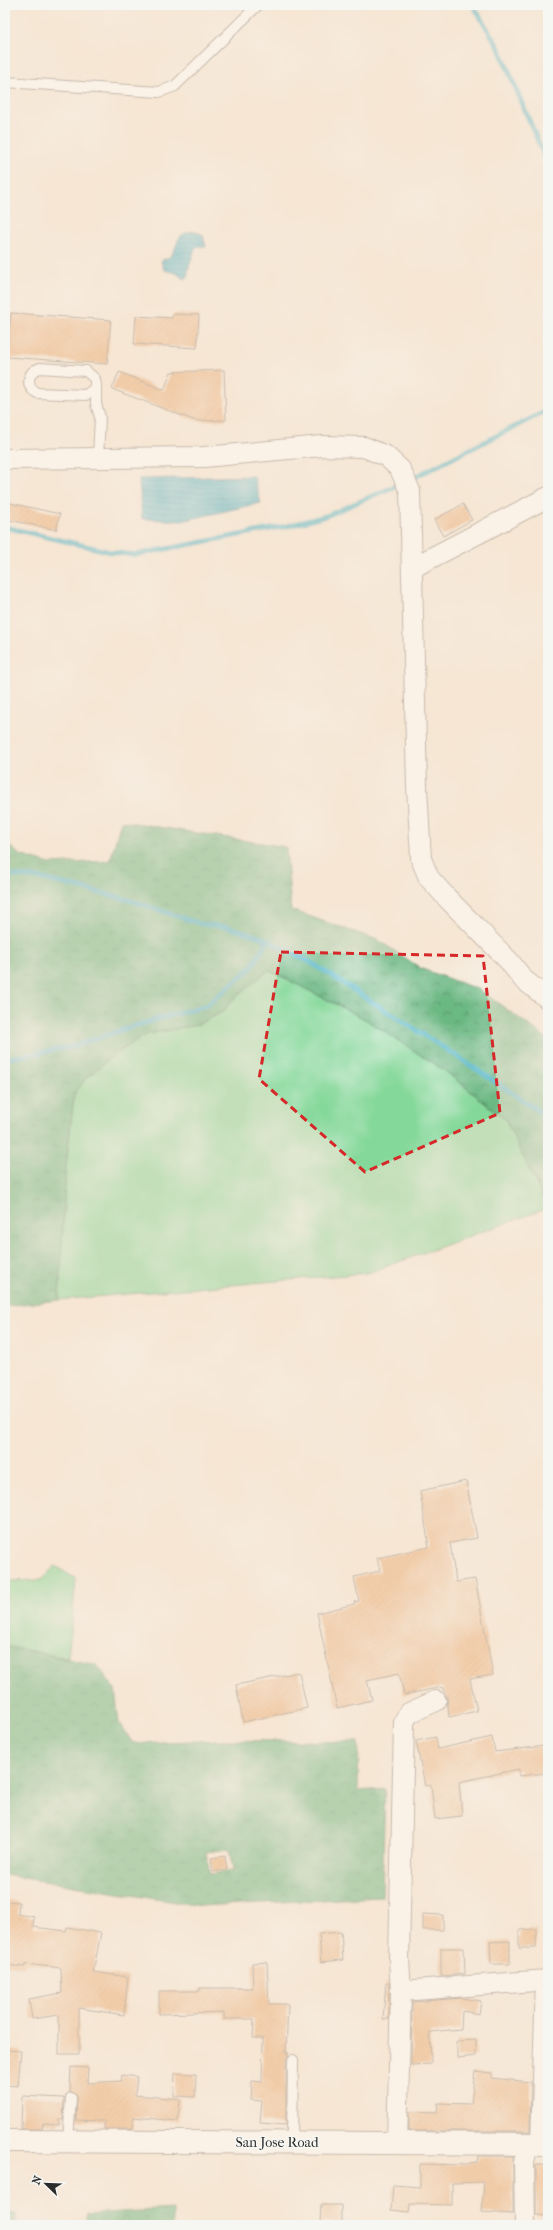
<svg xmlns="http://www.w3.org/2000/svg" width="553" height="2230" font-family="'IM FELL French Canon',serif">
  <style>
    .grass { fill: #84d89a; stroke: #588262 }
    .forest { fill: url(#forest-crowns); stroke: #4b7256; fill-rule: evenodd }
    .water { fill: url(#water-rules); stroke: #3a6f79 }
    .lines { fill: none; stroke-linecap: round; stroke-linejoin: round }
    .stream { stroke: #49b3c7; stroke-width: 5 }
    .building { fill: url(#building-hatch) }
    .service-casing { stroke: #90887f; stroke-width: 12 }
    .minor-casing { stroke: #90887f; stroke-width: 22 }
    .tertiary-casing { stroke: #90887f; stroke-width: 24 }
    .service { stroke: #fff; stroke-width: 10 }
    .minor { stroke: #fff; stroke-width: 20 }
    .tertiary { stroke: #fff; stroke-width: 22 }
    .marked { fill: none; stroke: #d62828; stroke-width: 3; stroke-dasharray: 8 5; stroke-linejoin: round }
    .labels { text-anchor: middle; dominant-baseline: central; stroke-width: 3.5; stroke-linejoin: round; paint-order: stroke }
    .street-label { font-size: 14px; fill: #2b2b2b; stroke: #f6f6f2 }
  </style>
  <defs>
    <pattern id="forest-crowns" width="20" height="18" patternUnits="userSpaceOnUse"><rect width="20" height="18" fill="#6bb882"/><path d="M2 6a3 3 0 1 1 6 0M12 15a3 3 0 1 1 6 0" fill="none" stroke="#58966b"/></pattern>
    <pattern id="water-rules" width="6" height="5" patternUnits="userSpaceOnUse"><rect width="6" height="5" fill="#49b3c7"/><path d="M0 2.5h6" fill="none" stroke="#3d92a2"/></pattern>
    <pattern id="building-hatch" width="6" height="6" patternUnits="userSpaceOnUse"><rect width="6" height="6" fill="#efb178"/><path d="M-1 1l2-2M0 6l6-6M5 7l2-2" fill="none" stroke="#cd9868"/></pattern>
  </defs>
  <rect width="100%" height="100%" fill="#f6f6f2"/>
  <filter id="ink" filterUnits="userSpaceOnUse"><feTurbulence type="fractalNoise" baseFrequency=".025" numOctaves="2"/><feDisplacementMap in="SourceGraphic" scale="8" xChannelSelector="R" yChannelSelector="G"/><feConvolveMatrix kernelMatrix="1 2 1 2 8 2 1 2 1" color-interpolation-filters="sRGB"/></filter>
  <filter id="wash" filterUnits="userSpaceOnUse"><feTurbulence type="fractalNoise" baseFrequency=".012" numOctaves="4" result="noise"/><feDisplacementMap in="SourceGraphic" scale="16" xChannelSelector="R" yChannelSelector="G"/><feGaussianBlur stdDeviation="0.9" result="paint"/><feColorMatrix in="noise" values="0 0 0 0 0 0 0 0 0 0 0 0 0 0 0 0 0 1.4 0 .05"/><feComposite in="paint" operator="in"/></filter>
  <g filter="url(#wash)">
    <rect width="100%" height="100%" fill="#f5e6d3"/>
    <!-- grass -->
    <g class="grass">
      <polygon points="269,970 365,1019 444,1070 505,1119 548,1208 368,1273 59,1300 66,1166 74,1095 86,1078 114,1055 148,1034 197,1025 224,1011 231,1001"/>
      <polygon points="55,1566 76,1579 68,1658 5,1646 7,1581 41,1580"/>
    </g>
    <!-- forest -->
    <g class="forest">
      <polygon points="121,821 286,847 291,910 378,940 422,969 480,990 548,1039 548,1208 505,1119 444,1070 365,1019 269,970 231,1001 224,1011 197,1025 148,1034 114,1055 86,1078 74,1095 66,1166 59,1300 5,1306 5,842 20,855 50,864 110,861"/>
      <path d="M5 1646 97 1665 115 1689 119 1723 133 1743 223 1740 359 1742 358 1791 385 1789 382 1897 200 1906 5 1875ZM229 1849 233 1871 210 1874 206 1852Z"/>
      <polygon points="173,2209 173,2225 87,2225 87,2214"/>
      <polygon points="5,2213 16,2214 16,2225 5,2225"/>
    </g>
    <!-- water -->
    <g class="water">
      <path d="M194 231 203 235 206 247 200 246 195 249 188 270V277L184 279 176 273 164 270 161 261C165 258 169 259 172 254 181 241 173 235 194 231Z"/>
      <polygon points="254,476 261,503 182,521 142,519 139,479"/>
    </g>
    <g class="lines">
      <!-- stream -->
      <g class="stream">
        <polyline points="473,5 499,48 548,165"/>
        <polyline points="409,480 548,410"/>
        <polyline points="5,527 111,552 134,555 287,526 326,516 402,483"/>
        <polyline points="5,875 40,878 129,900 201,924 228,927 261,937 310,962 458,1057 548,1117"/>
        <polyline points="5,1059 71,1047 134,1026 207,1005 251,968 268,940"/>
      </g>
    </g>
    <g id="blocks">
      <!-- building -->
      <g class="building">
        <polygon points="11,313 111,320 107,364 7,357"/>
        <polygon points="173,314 199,315 197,348 134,344 136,316 172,318"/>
        <polygon points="224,370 226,420 196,421 112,389 119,372 164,390 171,372"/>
        <polygon points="5,502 60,514 56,530 5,519"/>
        <polygon points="463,504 472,520 443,536 434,520"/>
        <polygon points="466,1481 477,1538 450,1543 456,1582 475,1579 493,1675 470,1679 477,1711 449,1717 447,1697 442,1687 404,1695 399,1673 367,1680 372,1700 337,1708 317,1613 355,1604 354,1602 359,1601 354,1577 380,1571 377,1558 429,1547 420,1491"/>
        <polygon points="299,1672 307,1708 243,1722 236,1685"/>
        <polygon points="436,1737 438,1749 492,1737 495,1752 544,1746 547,1773 519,1776 519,1769 459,1782 462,1816 435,1819 431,1785 425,1786 416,1741"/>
        <polygon points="225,1856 227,1870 213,1872 211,1858"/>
        <polygon points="5,1901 19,1902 18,1914 34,1917 33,1927 66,1931 67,1927 101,1933 93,1972 128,1977 124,2015 79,2008 79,2054 59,2054 59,2015 32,2019 29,1999 62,1993 61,1968 25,1964 25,1967 5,1965"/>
        <polygon points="423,1914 443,1915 443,1930 423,1930"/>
        <polygon points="536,1929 536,1948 519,1948 519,1930"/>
        <polygon points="341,1932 343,1960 321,1962 319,1934"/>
        <polygon points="510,1941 510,1964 491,1964 490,1942"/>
        <polygon points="441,1948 464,1948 465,1974 441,1976"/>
        <polygon points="267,1962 269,2004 288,2004 286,2052 288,2052 288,2056 286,2060 286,2125 260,2123 262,2101 251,2100 252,2081 262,2082 263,2038 253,2038 254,2019 224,2019 224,2012 159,2014 159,1991 200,1991 200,1988 253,1988 252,1963"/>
        <polygon points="386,1983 389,1983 389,2019 383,2019"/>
        <polygon points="462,1998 481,2001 479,2014 462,2011 461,2029 430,2032 431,2064 411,2065 412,2002"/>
        <polygon points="476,2040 476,2056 457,2058 457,2041"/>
        <polygon points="5,2050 21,2051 18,2086 5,2085"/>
        <polygon points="71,2067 88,2068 87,2083 121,2081 122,2075 137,2077 135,2095 180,2099 178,2121 133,2117 133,2129 104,2129 104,2121 76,2120 77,2096 70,2092"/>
        <polygon points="475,2071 492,2073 491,2078 531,2082 530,2131 409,2131 409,2112 437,2113 438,2103 471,2104"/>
        <polygon points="175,2073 196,2074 195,2097 174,2096"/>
        <polygon points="22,2096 64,2098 63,2120 59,2119 59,2125 43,2124 42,2129 21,2129"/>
        <polygon points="478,2156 513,2156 513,2214 482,2212 484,2182 452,2183 452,2205 410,2204 409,2212 391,2210 393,2185 420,2187 420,2164 468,2165 468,2163 477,2162"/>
        <polygon points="536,2165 548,2165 548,2216 536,2215"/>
        <polygon points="321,2205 341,2205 341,2223 320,2223"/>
      </g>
    </g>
  </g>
  <g filter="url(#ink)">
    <use href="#blocks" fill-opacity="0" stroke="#90887f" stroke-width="1"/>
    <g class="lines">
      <!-- service casing -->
      <g class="service-casing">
        <g id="service">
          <polyline points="5,82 159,92 175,86 258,5"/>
          <path d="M40 368 86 371 95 379V388L86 395 37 393C25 386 27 372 40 368Z"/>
          <polyline points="96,384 96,404 100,417 98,457"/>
          <polyline points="68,2141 71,2098"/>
          <polyline points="292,2142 293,2060"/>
        </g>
      </g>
      <!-- minor casing -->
      <g class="minor-casing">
        <g id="minor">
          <polyline points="5,459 204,457 322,446 364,447 386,456 400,469 410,491 417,787 421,859 429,878 447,898 509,961 523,979 548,999"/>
          <polyline points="412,568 548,497"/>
          <polyline points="401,1991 399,1959 404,1722 409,1713 436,1701"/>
          <polyline points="397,2143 401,1991 548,1980"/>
          <polyline points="541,2144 546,1980"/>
          <polyline points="525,2225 524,2162 528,2144"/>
        </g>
      </g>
      <!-- tertiary casing -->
      <g class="tertiary-casing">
        <polyline id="tertiary" points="5,2141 548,2144"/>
      </g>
      <!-- service -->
      <use href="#service" class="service"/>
      <!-- minor -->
      <use href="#minor" class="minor"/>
      <!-- tertiary -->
      <use href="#tertiary" class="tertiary"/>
    </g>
  </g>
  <!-- marked area -->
  <path d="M0 0H553V2230H0ZM281 952 483 956 500 1113 365 1172 259 1079Z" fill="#f5e6d3" fill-opacity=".55" fill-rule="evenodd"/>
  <path class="marked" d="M281 952 483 956 500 1113 365 1172 259 1079Z"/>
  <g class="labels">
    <!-- street labels -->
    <g class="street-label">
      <text x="277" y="2142">San Jose Road</text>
    </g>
  </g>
  <!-- margin -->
  <rect width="553" height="2230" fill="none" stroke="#f6f6f2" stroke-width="20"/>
  <!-- north arrow -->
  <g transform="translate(46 2184) rotate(293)" stroke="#f6f6f2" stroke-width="3" paint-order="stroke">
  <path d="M0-3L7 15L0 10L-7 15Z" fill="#2b2b2b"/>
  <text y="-6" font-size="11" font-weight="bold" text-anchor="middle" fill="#2b2b2b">N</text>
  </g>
</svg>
